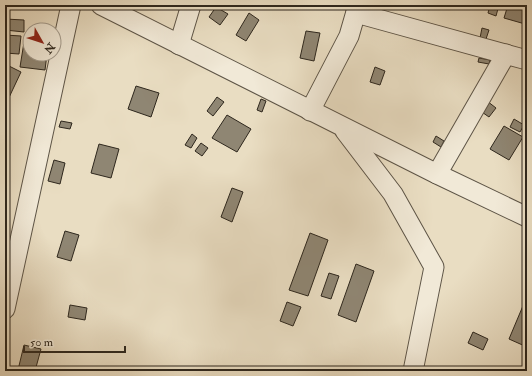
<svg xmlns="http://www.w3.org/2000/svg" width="532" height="376" font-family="'IM FELL Double Pica',serif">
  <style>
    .building { fill: #8f8673; stroke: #2e271d }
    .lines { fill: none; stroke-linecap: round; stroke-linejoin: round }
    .minor-casing { stroke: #5d5446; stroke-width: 21 }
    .minor { stroke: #f1e9d7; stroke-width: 19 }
  </style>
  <rect width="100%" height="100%" fill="#e9ddc2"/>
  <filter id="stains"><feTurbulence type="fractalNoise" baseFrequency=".005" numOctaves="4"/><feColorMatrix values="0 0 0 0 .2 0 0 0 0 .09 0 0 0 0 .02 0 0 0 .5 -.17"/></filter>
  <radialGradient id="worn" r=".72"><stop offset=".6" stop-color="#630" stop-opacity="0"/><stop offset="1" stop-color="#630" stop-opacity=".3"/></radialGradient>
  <!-- building -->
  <g class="building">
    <polygon points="490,5 499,5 496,16 488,13"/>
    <polygon points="508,5 518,5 527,7 527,17 525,24 504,18"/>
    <polygon points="216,7 228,14 220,25 209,17"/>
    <polygon points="249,13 259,20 246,41 236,35"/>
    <polygon points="5,19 24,20 24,32 5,30"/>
    <polygon points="482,28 489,30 486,39 480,38"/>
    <polygon points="306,31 320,33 314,61 300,58"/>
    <polygon points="5,35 21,36 19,54 5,53"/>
    <polygon points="25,36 30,37 30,54 47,54 45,70 20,67"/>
    <polygon points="479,58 490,60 489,64 478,62"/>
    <polygon points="5,64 21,72 5,106"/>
    <polygon points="375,67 385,71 380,85 370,82"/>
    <polygon points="136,86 159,93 151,117 128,109"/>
    <polygon points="217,97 224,102 213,116 207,111"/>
    <polygon points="261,99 266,101 262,112 257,110"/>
    <polygon points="487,101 496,108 489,117 479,110"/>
    <polygon points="227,115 251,129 237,152 212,138"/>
    <polygon points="514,119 524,125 520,132 510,127"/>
    <polygon points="61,121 72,123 70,129 59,127"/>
    <polygon points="504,126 523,137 509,160 490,149"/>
    <polygon points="192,134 197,138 191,148 185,145"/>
    <polygon points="436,136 444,141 441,147 433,142"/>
    <polygon points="201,143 208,148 202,156 195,151"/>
    <polygon points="99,144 119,149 111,178 91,173"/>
    <polygon points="54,160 65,163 60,184 48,181"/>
    <polygon points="232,188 243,192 232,222 221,217"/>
    <polygon points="65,231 79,235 71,261 57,257"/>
    <polygon points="310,233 328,240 308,296 289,290"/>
    <polygon points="356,264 374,271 356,322 338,315"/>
    <polygon points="329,273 339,276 331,299 321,296"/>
    <polygon points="525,301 527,302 527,347 509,339"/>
    <polygon points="287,302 301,307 293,326 280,321"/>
    <polygon points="70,305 87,308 85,320 68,317"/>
    <polygon points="473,332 488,339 483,350 468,343"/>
    <polygon points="24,345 41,349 35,371 18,370"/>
  </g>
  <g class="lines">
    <!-- minor casing -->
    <g class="minor-casing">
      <g id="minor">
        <polyline points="101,5 437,174 527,217"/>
        <polyline points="356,13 527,60"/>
        <polyline points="179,45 191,5"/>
        <polyline points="310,111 349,36 358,5"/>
        <polyline points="345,131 393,194 434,267 413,371"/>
        <polyline points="437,174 506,54"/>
        <polyline points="5,309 71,5"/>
      </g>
    </g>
    <!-- minor -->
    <use href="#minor" class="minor"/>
  </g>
  <!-- margin -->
  <rect width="532" height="376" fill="none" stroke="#e9ddc2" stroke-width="20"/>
  <rect x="6" y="6" width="520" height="364" fill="none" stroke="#2e271d" stroke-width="2"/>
  <rect x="10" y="10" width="512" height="356" fill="none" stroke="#2e271d"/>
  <!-- north arrow -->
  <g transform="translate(42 42) rotate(129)"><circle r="19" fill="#f1e9d7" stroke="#a39b8d"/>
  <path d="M0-3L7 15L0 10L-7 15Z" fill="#8f2418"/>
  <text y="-6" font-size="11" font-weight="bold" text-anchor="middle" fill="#2e271d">N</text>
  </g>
  <!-- scale -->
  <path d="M24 346v6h101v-6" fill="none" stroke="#2e271d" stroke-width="2"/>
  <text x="30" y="346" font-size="12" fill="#2e271d" stroke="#f1e9d7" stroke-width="3" paint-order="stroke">50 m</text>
  <rect width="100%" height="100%" filter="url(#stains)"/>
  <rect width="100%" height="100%" fill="url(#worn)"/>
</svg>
